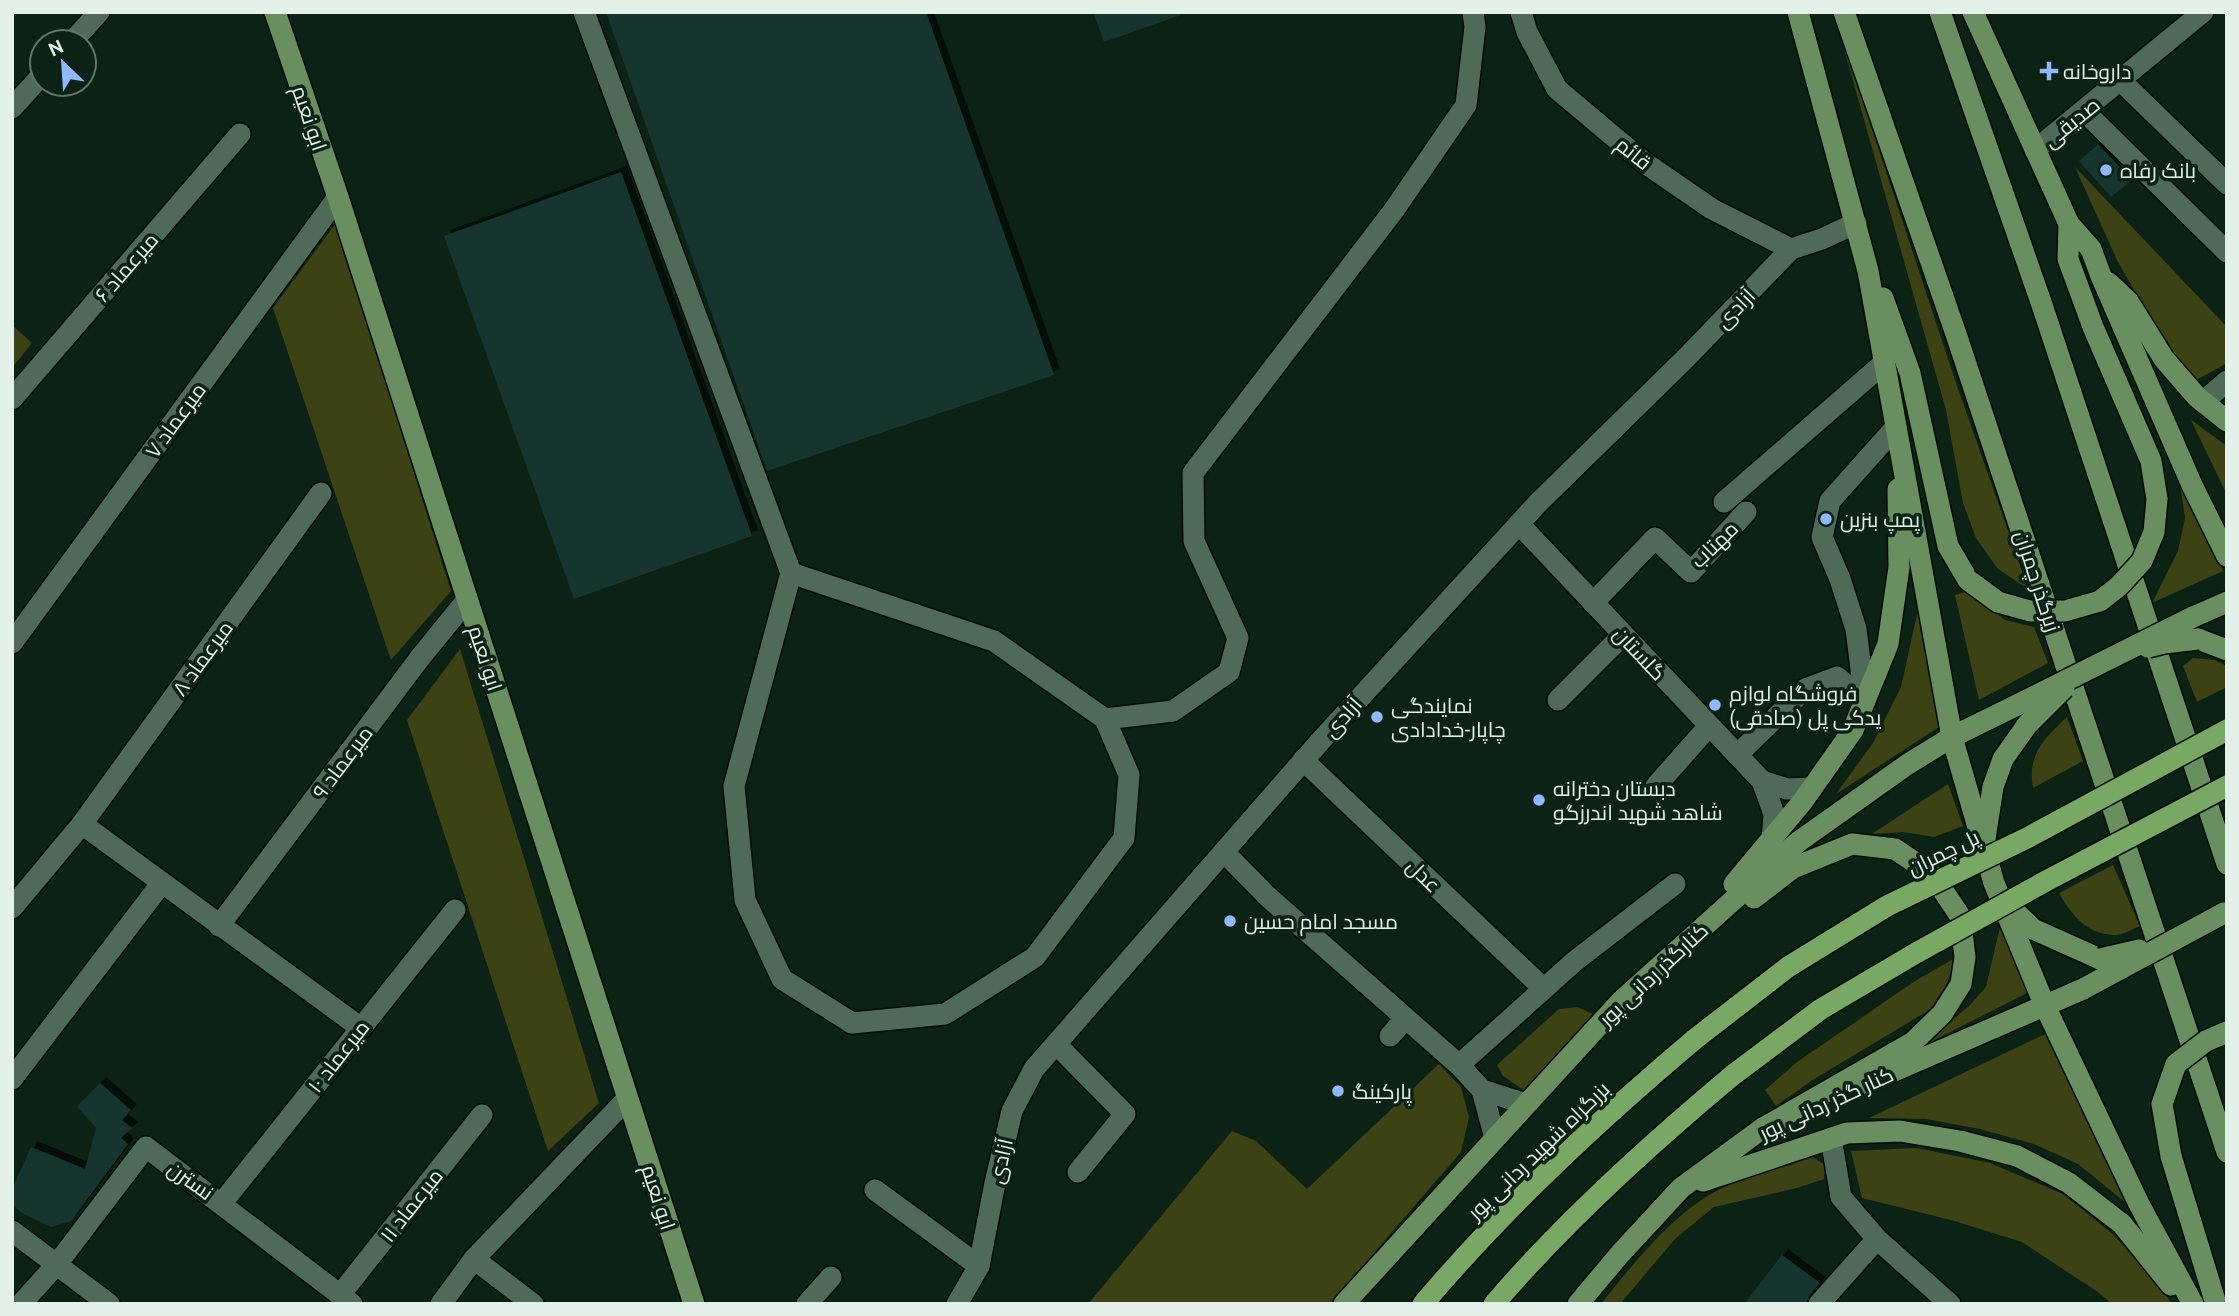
<svg xmlns="http://www.w3.org/2000/svg" width="2239" height="1316" font-family="Ubuntu,Cairo,sans-serif">
  <style>
    .green { fill: #3c4213 }
    .building { fill: #15352e; filter: url(#shadow) }
    .lines { fill: none; stroke-linecap: round; stroke-linejoin: round }
    .minor-casing { stroke: #000c03; stroke-width: 24 }
    .major-casing { stroke: #000c03; stroke-width: 24 }
    .highway-casing { stroke: #000c03; stroke-width: 24 }
    .minor { stroke: #506a5a; stroke-width: 21 }
    .major { stroke: #698f60; stroke-width: 21 }
    .highway { stroke: #79a764; stroke-width: 21 }
    .major-bridge-casing { stroke: #000c03; stroke-width: 24; stroke-linecap: butt }
    .highway-bridge-casing { stroke: #000c03; stroke-width: 24; stroke-linecap: butt }
    .major-bridge { stroke: #698f60; stroke-width: 21 }
    .highway-bridge { stroke: #79a764; stroke-width: 21 }
    .poi-dot { fill: #8fb8fd; stroke: #0b2215; stroke-width: 2.5 }
    .labels { text-anchor: middle; dominant-baseline: central; stroke-width: 7; stroke-linejoin: round; paint-order: stroke }
    .poi-label { font-size: 21px; fill: #e3f1e8; stroke: #0b2215; text-anchor: start }
    .street-label { font-size: 21px; fill: #e3f1e8; stroke: #0b2215 }
  </style>
  <defs>
    <filter id="shadow"><feDropShadow dx="6" dy="-6" stdDeviation="0" flood-color="#0009"/></filter>
  </defs>
  <rect width="100%" height="100%" fill="#0b2215"/>
  <!-- green -->
  <g class="green">
    <polygon points="1835,17 1957,386 2029,590 1998,569 1976,538 1963,503 1946,410"/>
    <polygon points="2075,167 2227,327 2227,363 2191,383 2156,329 2117,260"/>
    <polygon points="336,223 451,591 391,660 273,308"/>
    <polygon points="12,325 32,343 12,368"/>
    <polygon points="2191,420 2227,446 2227,495"/>
    <polygon points="2180,485 2223,571 2152,603 2178,551 2185,518"/>
    <polygon points="1969,591 2005,620 2034,627 2048,663 1979,700 1955,595"/>
    <polygon points="1918,610 1939,727 1836,794 1873,743 1901,687"/>
    <polygon points="460,649 599,1103 548,1151 407,720"/>
    <polygon points="2193,658 2214,660 2227,666 2227,687 2197,702 2183,666"/>
    <path d="M2067 717 2083 761 2033 788C2027 754 2044 739 2067 717Z"/>
    <polygon points="1948,784 1963,826 1934,837 1903,832 1872,834"/>
    <path d="M2113 865 2140 926C2132 929 2122 936 2114 935 2086 934 2071 914 2059 893Z"/>
    <polygon points="2000,927 2029,992 1917,1049 1968,1007 1986,987"/>
    <polygon points="1955,958 1947,984 1931,1009 1811,1081 1776,1106 1765,1090 1797,1062 1883,1003 1915,981"/>
    <polygon points="1577,1007 1593,1014 1525,1091 1503,1076 1497,1065 1559,1009"/>
    <polygon points="2045,1034 2131,1207 2078,1164 2034,1144 1980,1129 1926,1119 1869,1118"/>
    <polygon points="1439,1064 1461,1087 1469,1117 1461,1152 1330,1304 1088,1304 1232,1131 1256,1141 1307,1189"/>
    <polygon points="1917,1148 1990,1163 2063,1194 2114,1235 2162,1289 2172,1304 2112,1304 2098,1292 2022,1242 1951,1220 1862,1198 1851,1151"/>
    <path d="M1811 1156 1825 1165 1824 1179 1797 1188 1714 1207 1675 1239 1620 1304H1601C1632 1265 1675 1211 1720 1189 1749 1175 1781 1166 1811 1156Z"/>
  </g>
  <!-- building -->
  <g class="building">
    <polygon points="606,12 926,12 1054,375 767,471"/>
    <polygon points="1093,12 1180,12 1181,15 1104,42"/>
    <polygon points="2098,144 2132,180 2111,197 2079,161"/>
    <polygon points="621,172 752,536 574,599 444,236"/>
    <polygon points="100,1083 131,1110 122,1120 132,1128 121,1138 128,1144 71,1221 51,1227 22,1213 12,1205 12,1189 31,1147 85,1169 96,1128 77,1106"/>
    <polygon points="1782,1255 1820,1283 1809,1296 1806,1304 1744,1304"/>
  </g>
  <g class="lines">
    <!-- minor casing -->
    <g class="minor-casing">
      <g id="minor">
        <polyline points="584,12 791,573 994,641 1105,719 1173,711 1229,672 1238,638 1194,541 1193,473 1394,210 1466,105 1475,27 1473,12"/>
        <polyline points="1521,12 1527,32 1557,89 1645,163 1712,209 1791,249"/>
        <polyline points="72,42 99,12"/>
        <polyline points="2121,81 2227,184"/>
        <polyline points="12,108 42,75"/>
        <polyline points="2084,111 2227,252"/>
        <polyline points="2035,150 2203,12"/>
        <polyline points="12,399 240,134"/>
        <polyline points="2203,402 2227,381"/>
        <polyline points="1724,502 1884,363"/>
        <polyline points="1519,524 1762,781 1774,814 1772,840"/>
        <polyline points="791,573 734,786 745,900 782,979 852,1023 945,1014 1035,957 1124,838 1129,775 1105,719"/>
        <polyline points="1593,603 1655,538 1691,572 1746,512"/>
        <polyline points="12,643 338,197"/>
        <polyline points="1558,700 1623,635"/>
        <polyline points="1865,701 1856,629 1840,579 1822,537 1830,501 1896,427"/>
        <polyline points="1737,755 1805,689 1837,677 1865,701"/>
        <polyline points="1303,760 1544,989"/>
        <polyline points="1762,781 1787,789 1812,788"/>
        <polyline points="1656,786 1709,726"/>
        <polyline points="82,824 361,1028"/>
        <polyline points="1224,852 1267,896 1459,1065 1482,1090 1526,1104"/>
        <polyline points="12,908 82,824 321,493"/>
        <polyline points="219,926 419,659 467,600"/>
        <polyline points="1390,1036 1405,1019"/>
        <polyline points="1056,1044 1125,1114 1078,1172"/>
        <polyline points="1459,1065 1575,961 1675,884"/>
        <polyline points="12,1079 161,884"/>
        <polyline points="1482,1090 1495,1138"/>
        <polyline points="875,1190 979,1266"/>
        <polyline points="222,1203 455,910"/>
        <polyline points="12,1231 109,1304"/>
        <polyline points="1877,1239 1950,1304"/>
        <polyline points="474,1259 533,1304"/>
        <polyline points="340,1295 482,1115"/>
        <polyline points="21,1304 57,1264 146,1147 352,1304"/>
        <polyline points="441,1304 474,1259 627,1099"/>
        <polyline points="807,1304 831,1277"/>
        <polyline points="957,1304 979,1266 995,1183 1012,1111 1034,1069 1324,737 1538,503 1686,358 1791,249 1822,239 1856,223"/>
        <polyline points="1819,1304 1877,1239 1841,1197 1831,1138"/>
      </g>
    </g>
    <!-- major casing -->
    <g class="major-casing">
      <g id="major">
        <polyline points="275,12 338,197 694,1304"/>
        <polyline points="1798,12 1868,271 1952,737 1994,883 2045,1006 2139,1204 2193,1304"/>
        <polyline points="1844,12 1956,334 2227,1152"/>
        <polyline points="1940,12 2042,305 2227,864"/>
        <polyline points="1973,12 2069,224 2091,249 2101,276 2192,485 2227,556"/>
        <polyline points="2069,224 2068,259 2093,327 2151,461 2157,499"/>
        <polyline points="2109,283 2128,301 2164,359 2197,397 2227,421"/>
        <polyline points="1883,298 1910,373 1948,546 1968,580"/>
        <polyline points="2193,617 2227,602"/>
        <polyline points="2198,639 2227,650"/>
        <polyline points="1985,839 1993,787 2003,759 2027,725"/>
        <polyline points="1734,884 1803,801 1853,730 1888,644 1899,567 1898,489"/>
        <polyline points="1754,898 1793,868 1852,844 1895,849 1932,874 1960,916 1965,957 1961,984 1942,1014 1913,1042 1763,1128"/>
        <polyline points="2006,903 2033,929 2100,959"/>
        <polyline points="1857,1087 2083,989"/>
        <polyline points="2171,1156 2216,1304"/>
        <polyline points="1703,1181 1847,1133 1900,1131 1960,1141 2017,1156 2069,1183 2122,1224 2171,1285"/>
        <polyline points="1344,1304 1621,1001 1798,842 1908,764 1952,737 2015,706"/>
        <polyline points="1578,1304 1620,1254 1681,1188 1763,1128 1777,1123"/>
      </g>
    </g>
    <!-- highway casing -->
    <g class="highway-casing">
      <g id="highway">
        <path d="M1423 1304C1505 1207 1598 1121 1695 1039"/>
        <path d="M1494 1304C1566 1220 1649 1145 1733 1075"/>
      </g>
    </g>
    <!-- minor -->
    <use href="#minor" class="minor"/>
    <!-- major -->
    <use href="#major" class="major"/>
    <!-- highway -->
    <use href="#highway" class="highway"/>
    <!-- major-bridge casing -->
    <g class="major-bridge-casing">
      <g id="major-bridge">
        <polyline points="1968,580 1998,602 2030,611 2065,611 2100,601 2119,586 2142,561 2154,532 2157,499"/>
        <polyline points="2148,647 2164,643 2198,639"/>
        <polyline points="2015,706 2193,617"/>
        <polyline points="2027,725 2064,688"/>
        <polyline points="2100,959 2139,950"/>
        <polyline points="2083,989 2224,913"/>
        <polyline points="2171,1156 2162,1104 2176,1064 2206,1041 2227,1032"/>
      </g>
    </g>
    <!-- highway-bridge casing -->
    <g class="highway-bridge-casing">
      <g id="highway-bridge">
        <polyline points="1695,1039 1788,967 1887,906 2027,838 2227,730"/>
        <polyline points="1733,1075 1821,1009 1916,953 2046,881 2227,786"/>
      </g>
    </g>
    <!-- major-bridge -->
    <use href="#major-bridge" class="major-bridge"/>
    <!-- highway-bridge -->
    <use href="#highway-bridge" class="highway-bridge"/>
  </g>
  <!-- markers -->
  <g class="poi-dot">
    <path d="M2045.5 60.5h7v7h7v7h-7v7h-7v-7h-7v-7h7z"/>
    <circle cx="2106" cy="170" r="7"/>
    <circle cx="1826" cy="519" r="7"/>
    <circle cx="1715" cy="705" r="7"/>
    <circle cx="1377" cy="717" r="7"/>
    <circle cx="1539" cy="800" r="7"/>
    <circle cx="1230" cy="921" r="7"/>
    <circle cx="1338" cy="1091" r="7"/>
  </g>
  <g class="labels">
    <!-- poi labels -->
    <g class="poi-label">
      <text x="2063" y="71">داروخانه</text>
      <text x="2120" y="170">بانک رفاه</text>
      <text x="1840" y="519">پمپ بنزین</text>
      <text x="1729" y="693">فروشگاه لوازم<tspan x="1729" dy="24">یدکی پل (صادقی)</tspan></text>
      <text x="1391" y="705">نمایندگی<tspan x="1391" dy="24">چاپار-خدادادی</tspan></text>
      <text x="1553" y="788">دبستان دخترانه<tspan x="1553" dy="24">شاهد شهید اندرزگو</tspan></text>
      <text x="1244" y="921">مسجد امام حسین</text>
      <text x="1352" y="1091">پارکینگ</text>
    </g>
    <!-- street labels -->
    <g class="street-label">
      <text transform="translate(310 118) rotate(71)">ابو نعیم</text>
      <text transform="translate(2071 122) rotate(-39)">صدیقی</text>
      <text transform="translate(1634 153) rotate(39)">قائم</text>
      <text transform="translate(126 267) rotate(-49)">میرعماد ۶</text>
      <text transform="translate(1735 308) rotate(-46)">آزادی</text>
      <text transform="translate(175 420) rotate(-54)">میرعماد ۷</text>
      <text transform="translate(1714 544) rotate(-44)">مهتاب</text>
      <text transform="translate(2038 581) rotate(72)">زیرگذر چمران</text>
      <text transform="translate(1640 653) rotate(47)">گلستان</text>
      <text transform="translate(202 658) rotate(-54)">میرعماد ۸</text>
      <text transform="translate(486 658) rotate(72)">ابو نعیم</text>
      <text transform="translate(1342 717) rotate(-48)">آزادی</text>
      <text transform="translate(342 762) rotate(-53)">میرعماد ۹</text>
      <text transform="translate(1943 852) rotate(-26)">پل چمران</text>
      <text transform="translate(1424 875) rotate(44)">عدل</text>
      <text transform="translate(1653 974) rotate(-43)">کنارگذر ردانی پور</text>
      <text transform="translate(338 1056) rotate(-52)">میرعماد ۱۰</text>
      <text transform="translate(1826 1103) rotate(-25)">کنار گذر ردانی پور</text>
      <text transform="translate(1538 1150) rotate(-44)">بزرگراه شهید ردانی پور</text>
      <text transform="translate(1000 1161) rotate(-77)">آزادی</text>
      <text transform="translate(191 1180) rotate(36)">نسترن</text>
      <text transform="translate(659 1197) rotate(72)">ابو نعیم</text>
      <text transform="translate(411 1205) rotate(-52)">میرعماد ۱۱</text>
    </g>
  </g>
  <!-- border -->
  <rect width="2239" height="1316" fill="none" stroke="#e3f1e8" stroke-width="28"/>
  <!-- north arrow -->
  <g transform="translate(63 63) rotate(335)"><circle r="33" fill="#0b2215" stroke="#617569" stroke-width="2"/>
  <path d="M0-5L12 26L0 18L-12 26Z" fill="#8fb8fd"/>
  <text y="-10" font-size="19" font-weight="bold" text-anchor="middle" fill="#e3f1e8">N</text>
  </g>
</svg>
